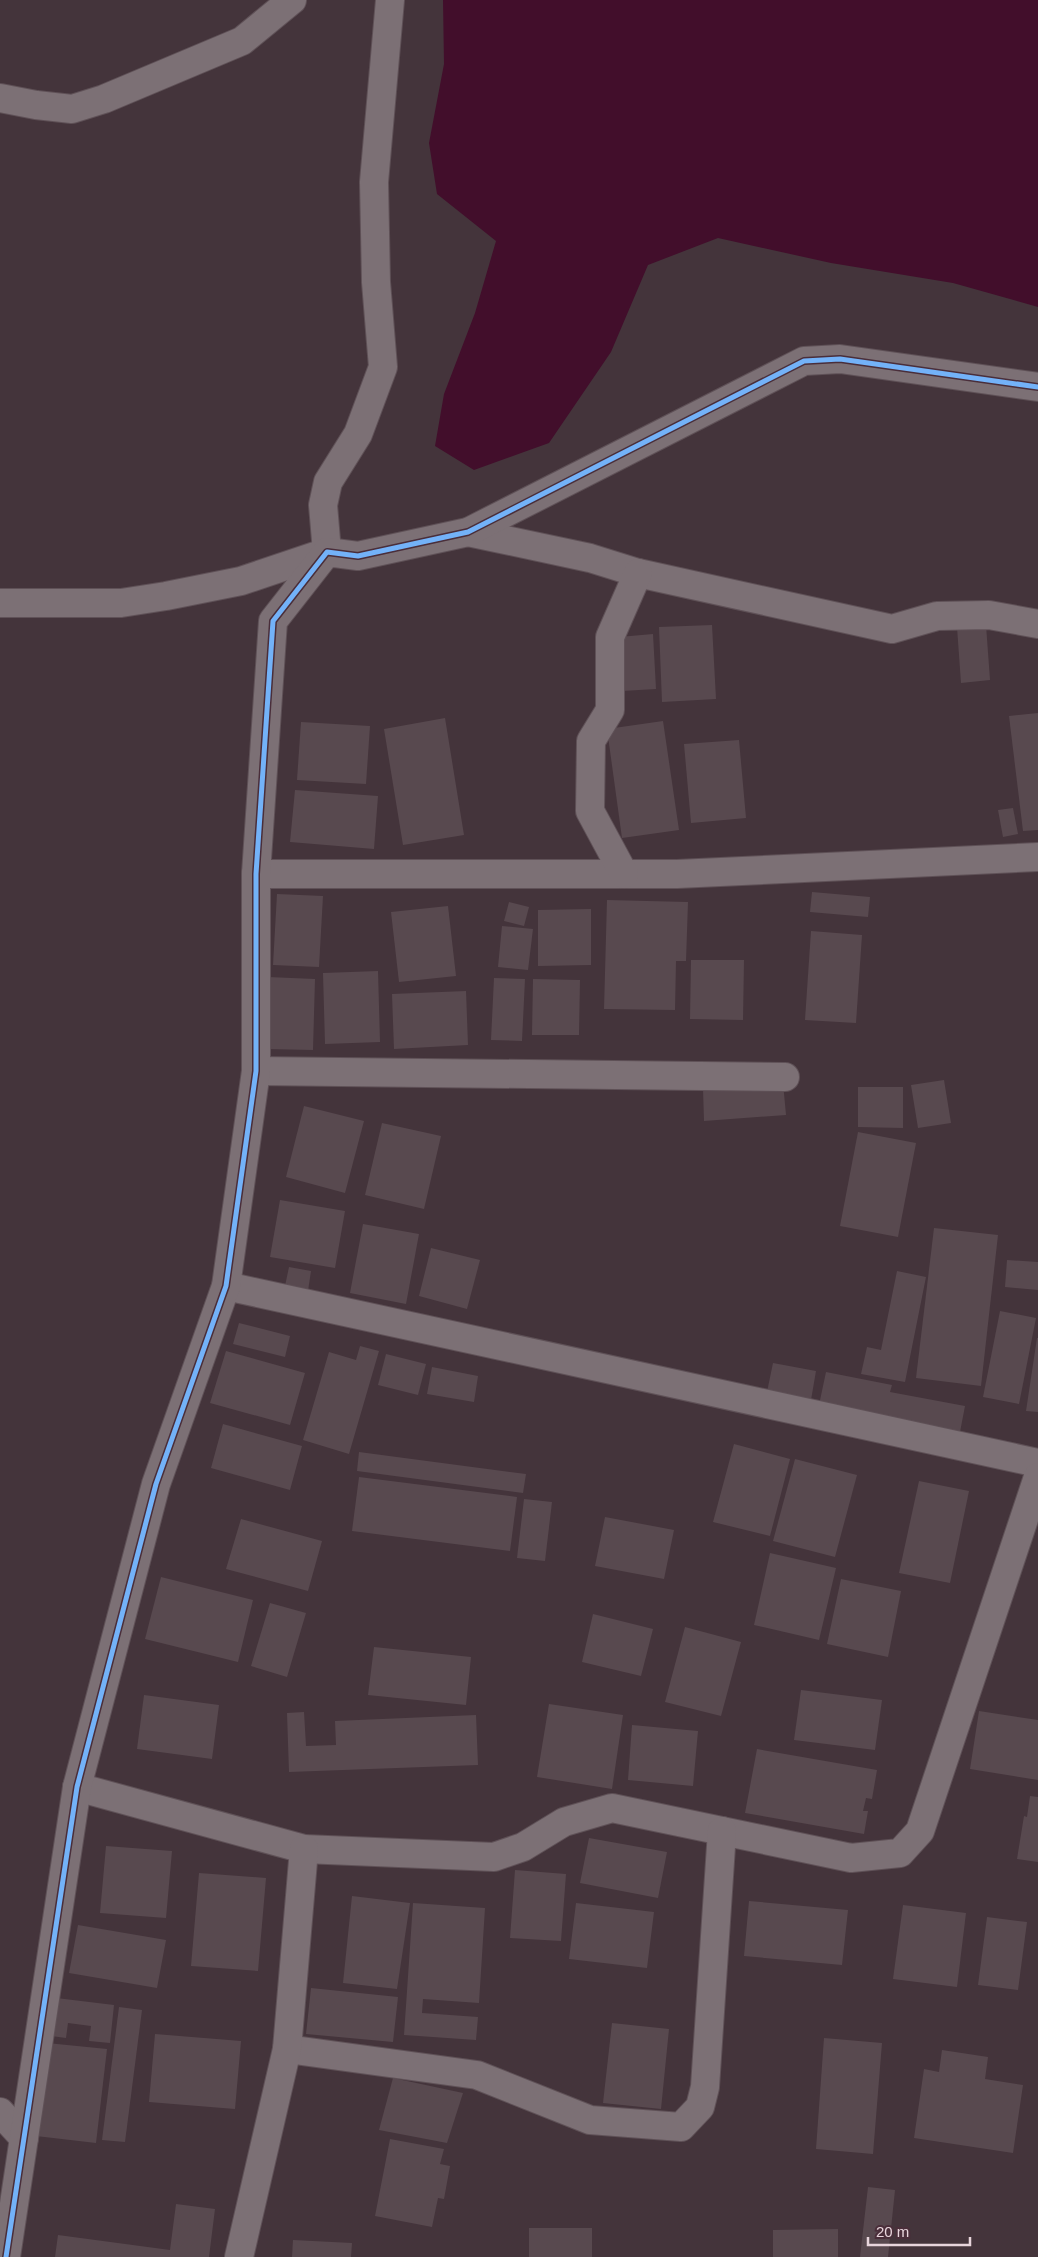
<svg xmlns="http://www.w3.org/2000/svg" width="1038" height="2257" font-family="Arial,sans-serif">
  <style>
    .water { fill: #420e2b }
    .building { fill: #58494f }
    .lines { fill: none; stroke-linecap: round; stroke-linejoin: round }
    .street-casing { stroke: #5f5157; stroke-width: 30 }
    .street { stroke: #7c7075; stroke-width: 28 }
    .cycleway-casing { stroke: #4a2e3a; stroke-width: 8 }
    .cycleway { stroke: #73b2f8; stroke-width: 5 }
  </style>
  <rect width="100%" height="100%" fill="#44343b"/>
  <!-- water -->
  <polygon class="water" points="443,0 1038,0 1038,307 953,283 831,263 718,238 648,265 611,352 549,443 474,470 435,446 444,394 475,313 496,241 437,194 429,143 444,64"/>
  <!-- building -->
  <g class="building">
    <polygon points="712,625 716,699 662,702 659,627"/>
    <polygon points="986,625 990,680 961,683 957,627"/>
    <polygon points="653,634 656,689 622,691 619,637"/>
    <polygon points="1038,713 1038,830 1023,831 1009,716"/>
    <polygon points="445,718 464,835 403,845 384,729"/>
    <polygon points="663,721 679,830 622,838 607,729"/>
    <polygon points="301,722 370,726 366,784 297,780"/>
    <polygon points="739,740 746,818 691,823 684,744"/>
    <polygon points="295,790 378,796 374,849 290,842"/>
    <polygon points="1013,808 1018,834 1003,837 998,810"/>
    <polygon points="812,892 870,897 868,917 810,912"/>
    <polygon points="277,894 323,896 319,967 273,965"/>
    <polygon points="607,900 688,902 686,961 676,961 675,1010 604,1009"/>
    <polygon points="509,902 529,907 524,926 504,921"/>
    <polygon points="448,906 456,976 399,982 391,912"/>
    <polygon points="591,909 591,965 538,966 538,910"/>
    <polygon points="502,926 533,929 528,970 498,967"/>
    <polygon points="811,931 862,935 856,1023 805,1020"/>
    <polygon points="691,960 744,960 743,1020 690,1019"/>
    <polygon points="378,971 380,1042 325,1044 323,973"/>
    <polygon points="268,977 315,979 313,1050 266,1049"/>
    <polygon points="494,978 525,979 522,1041 491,1040"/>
    <polygon points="533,979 580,980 579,1035 532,1035"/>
    <polygon points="466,991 468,1045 394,1049 392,994"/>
    <polygon points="944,1080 951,1123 918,1128 911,1085"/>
    <polygon points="783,1083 786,1115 704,1121 703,1089"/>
    <polygon points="858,1087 903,1087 903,1128 858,1127"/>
    <polygon points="304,1106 364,1121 345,1193 286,1177"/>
    <polygon points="382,1123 441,1136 424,1209 365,1195"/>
    <polygon points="858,1132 916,1143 898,1237 840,1226"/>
    <polygon points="280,1200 345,1211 335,1268 270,1257"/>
    <polygon points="363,1224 419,1234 406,1304 350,1293"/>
    <polygon points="934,1228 998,1235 981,1386 916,1378"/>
    <polygon points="431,1248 480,1260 467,1309 419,1296"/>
    <polygon points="1007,1260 1038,1262 1038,1290 1005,1287"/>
    <polygon points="289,1267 311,1271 308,1291 285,1286"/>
    <polygon points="897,1271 926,1277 905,1382 861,1374 867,1347 881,1350"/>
    <polygon points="1000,1311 1036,1318 1019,1404 983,1397"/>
    <polygon points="239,1323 290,1336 285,1357 233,1344"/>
    <polygon points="1037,1338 1038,1338 1038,1412 1026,1411"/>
    <polygon points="360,1346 379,1351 349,1454 303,1440 329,1352 356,1360"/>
    <polygon points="226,1351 305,1373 290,1425 210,1403"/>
    <polygon points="386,1354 426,1364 418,1395 378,1385"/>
    <polygon points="773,1363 816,1371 811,1400 767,1392"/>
    <polygon points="432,1367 478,1376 474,1402 427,1394"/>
    <polygon points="826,1372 892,1385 890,1392 965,1406 960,1432 819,1405"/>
    <polygon points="223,1424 302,1446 290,1490 211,1468"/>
    <polygon points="734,1444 790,1459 770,1536 713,1522"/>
    <polygon points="359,1452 526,1474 523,1493 357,1471"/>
    <polygon points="795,1459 857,1475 835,1557 773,1541"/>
    <polygon points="359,1477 517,1497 510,1551 352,1531"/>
    <polygon points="919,1481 969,1491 950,1583 899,1573"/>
    <polygon points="524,1499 552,1502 545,1561 517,1558"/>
    <polygon points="605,1517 674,1530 664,1579 595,1566"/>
    <polygon points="241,1519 322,1541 308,1591 226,1569"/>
    <polygon points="770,1553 836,1568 819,1640 754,1625"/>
    <polygon points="161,1577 253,1600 238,1662 145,1639"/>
    <polygon points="841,1579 901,1591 888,1657 827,1644"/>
    <polygon points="270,1603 306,1613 287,1677 251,1666"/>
    <polygon points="593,1614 653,1629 641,1676 582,1662"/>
    <polygon points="685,1627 741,1642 721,1716 665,1702"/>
    <polygon points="374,1647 471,1657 466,1705 368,1695"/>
    <polygon points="801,1690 882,1700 875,1750 794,1740"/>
    <polygon points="144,1695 219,1705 212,1759 137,1749"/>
    <polygon points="549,1704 623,1715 612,1789 537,1777"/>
    <polygon points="979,1711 1038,1720 1038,1780 970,1769"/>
    <polygon points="304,1712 306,1746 336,1745 335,1721 476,1715 478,1765 289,1772 287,1713"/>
    <polygon points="632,1725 698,1731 693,1786 628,1780"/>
    <polygon points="757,1749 877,1770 872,1799 866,1798 863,1811 868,1811 864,1834 745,1813"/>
    <polygon points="1030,1796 1038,1797 1038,1862 1017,1859 1024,1816 1027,1817"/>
    <polygon points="589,1838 667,1852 658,1898 580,1883"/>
    <polygon points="106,1846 172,1851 166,1918 100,1913"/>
    <polygon points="515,1870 566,1874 561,1941 510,1938"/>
    <polygon points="199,1873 266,1878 258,1971 191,1966"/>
    <polygon points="352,1896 410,1903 397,1989 343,1983"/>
    <polygon points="749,1901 848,1910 842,1965 744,1956"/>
    <polygon points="413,1903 485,1908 479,2003 423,1999 422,2013 478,2017 476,2040 404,2035"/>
    <polygon points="576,1903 654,1912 647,1968 569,1959"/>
    <polygon points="903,1905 966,1913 957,1987 893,1979"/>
    <polygon points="987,1917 1027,1922 1018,1990 978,1985"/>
    <polygon points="78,1925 166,1940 157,1988 69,1973"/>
    <polygon points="311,1988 398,1997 393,2042 306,2034"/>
    <polygon points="48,1997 114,2005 110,2043 89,2041 91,2026 68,2023 66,2038 44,2035"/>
    <polygon points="119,2007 142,2010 125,2142 102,2140"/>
    <polygon points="612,2023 669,2029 661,2109 603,2103"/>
    <polygon points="155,2034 241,2041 235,2109 149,2102"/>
    <polygon points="824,2038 882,2043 873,2154 816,2149"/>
    <polygon points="47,2043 107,2049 96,2143 36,2136"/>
    <polygon points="942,2050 988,2057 985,2079 1023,2085 1013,2153 914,2138 924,2069 939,2072"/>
    <polygon points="393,2078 463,2093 447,2143 379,2130"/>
    <polygon points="390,2139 444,2149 440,2164 450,2166 444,2199 438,2198 432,2227 375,2216"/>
    <polygon points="868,2187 895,2190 888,2257 860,2257"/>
    <polygon points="176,2204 215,2209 209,2257 55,2257 58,2235 170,2250"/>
    <rect x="529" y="2228" width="63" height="29"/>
    <polygon points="838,2229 838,2257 773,2257 773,2230"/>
    <polygon points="293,2240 352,2243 351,2257 292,2257"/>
  </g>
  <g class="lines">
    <!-- street casing -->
    <g class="street-casing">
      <g id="street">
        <polyline points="0,98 36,105 72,109 104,99 242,41 292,0"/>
        <polyline points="468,532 590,558 638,573 892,629 937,616 989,615 1038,624"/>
        <polyline points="0,603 121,603 166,596 241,581 327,552 323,505 328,482 358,434 383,367 376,282 374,182 390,0"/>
        <polyline points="256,874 677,874 1038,857"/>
        <polyline points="624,874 590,811 591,741 610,710 610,637 638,573"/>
        <polyline points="256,1071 785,1077"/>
        <polyline points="226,1286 1038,1463"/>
        <polyline points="77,1787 304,1849 494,1857 523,1847 564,1822 612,1808 851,1858 900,1853 920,1831 1038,1477"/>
        <polyline points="287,2049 477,2075 590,2120 681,2127 700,2107 705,2087 722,1831"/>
        <polyline points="0,2112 24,2138"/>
        <polyline points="6,2257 77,1787 156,1484 226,1286 256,1071 256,874 273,621 327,552 358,556 468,532 804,361 840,359 1038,387"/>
        <polyline points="239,2257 287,2049 304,1849"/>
      </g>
    </g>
    <!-- street -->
    <use href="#street" class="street"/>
    <!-- cycleway casing -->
    <g class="cycleway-casing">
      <polyline id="cycleway" points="6,2257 77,1787 156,1484 226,1286 256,1071 256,874 273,621 327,552 358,556 468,532 804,361 840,359 1038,387"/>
    </g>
    <!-- cycleway -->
    <use href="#cycleway" class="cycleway"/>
  </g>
  <!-- scale -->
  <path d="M868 2237v8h102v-8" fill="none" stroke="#e8d5dc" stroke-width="2.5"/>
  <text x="876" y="2237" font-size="15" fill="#e8d5dc" stroke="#4a2e3a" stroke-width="4" paint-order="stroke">20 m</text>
</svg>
